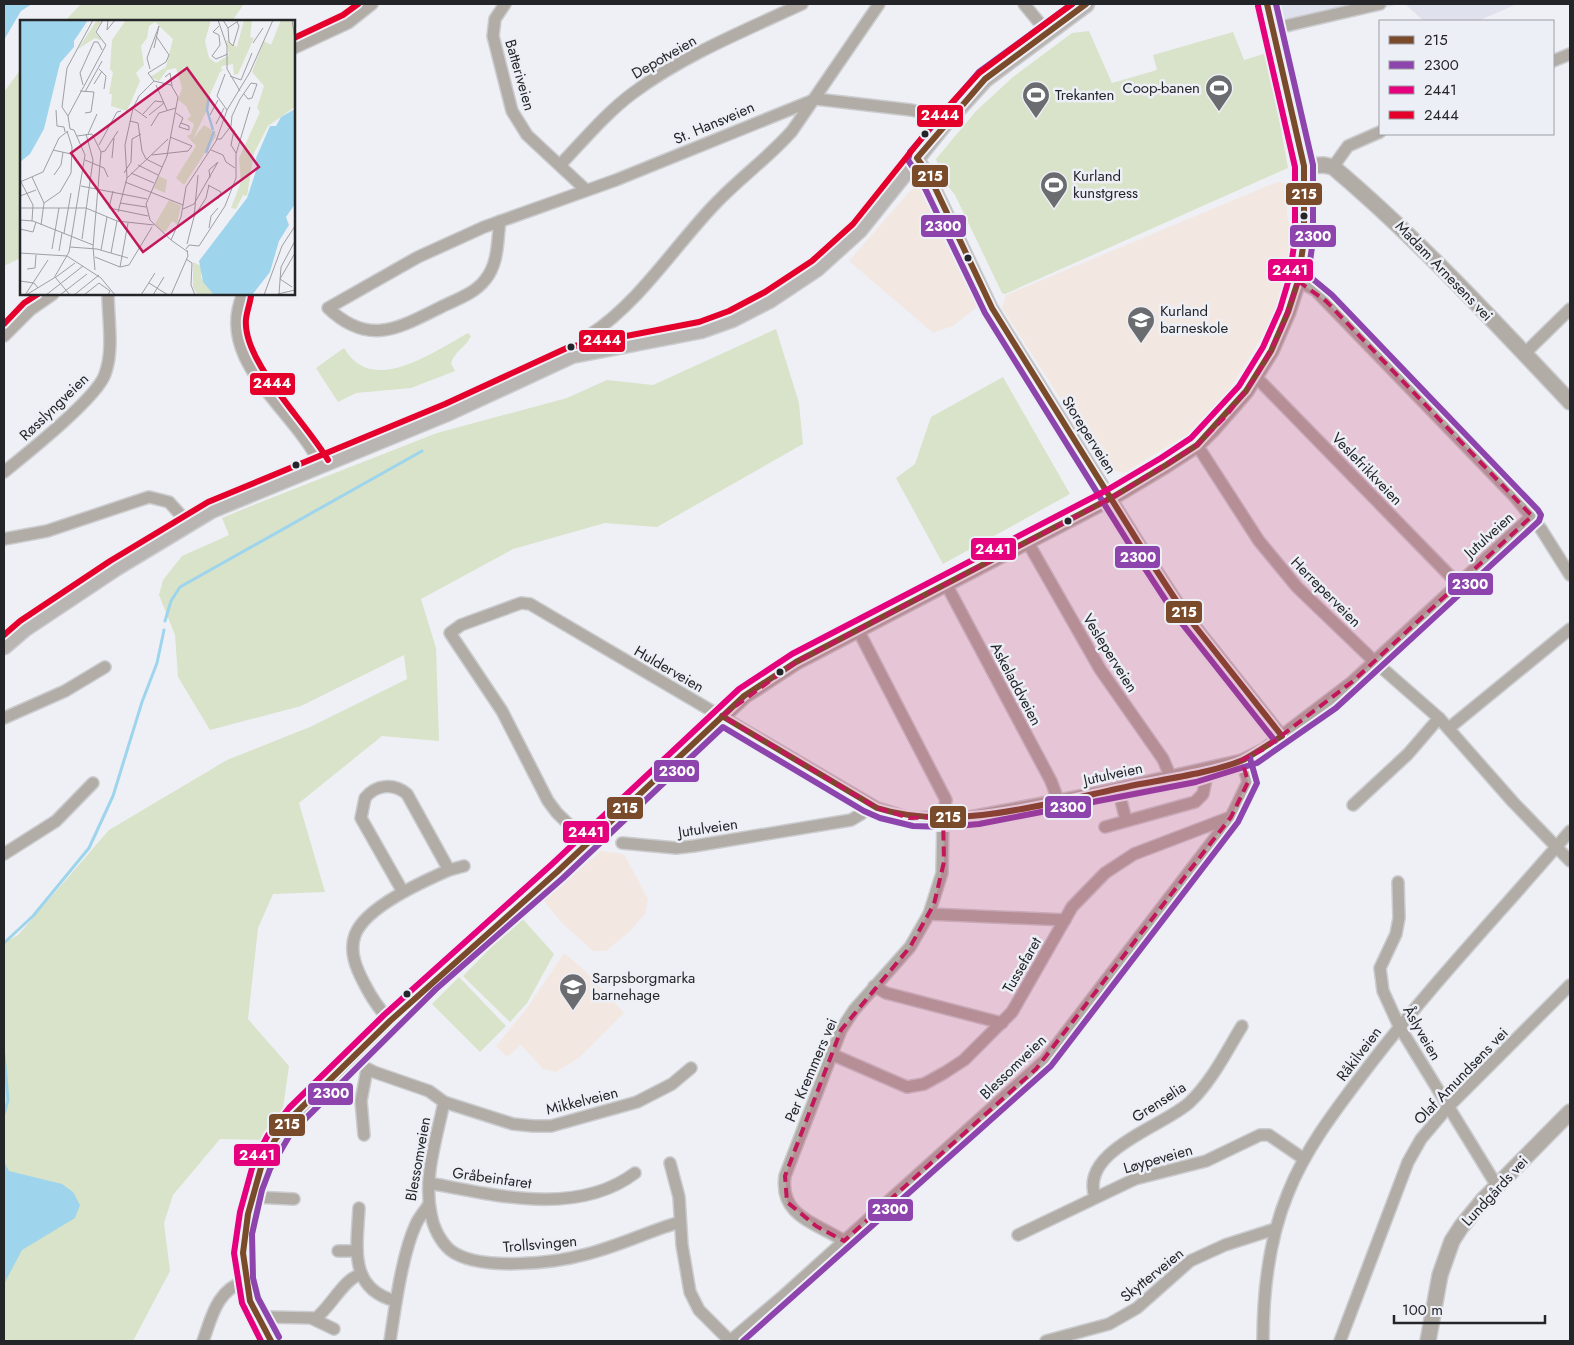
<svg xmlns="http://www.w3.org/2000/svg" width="1574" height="1345" font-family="Jost,sans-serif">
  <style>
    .built { fill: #dfe1ec }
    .education { fill: #f2e8e1 }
    .green { fill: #d8e3c9 }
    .water { fill: #9ed5ed }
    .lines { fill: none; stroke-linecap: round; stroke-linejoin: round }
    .stream { stroke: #9ed5ed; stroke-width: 3 }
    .minor-casing { stroke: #cbcccf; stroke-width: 14 }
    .tertiary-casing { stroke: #cbcccf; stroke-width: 18 }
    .secondary-casing { stroke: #cbcccf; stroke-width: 19 }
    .minor { stroke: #b2aca6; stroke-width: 11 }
    .tertiary { stroke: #b2aca6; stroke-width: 15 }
    .secondary { stroke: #b9b5b2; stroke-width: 16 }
    .bus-1-casing { stroke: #edeff7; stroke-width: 10 }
    .bus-2-casing { stroke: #edeff7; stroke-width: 10 }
    .bus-3-casing { stroke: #edeff7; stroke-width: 10 }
    .bus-4-casing { stroke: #edeff7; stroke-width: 10 }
    .bus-1 { stroke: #7a4b2a; stroke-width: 6 }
    .bus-2 { stroke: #8e44ad; stroke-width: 6 }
    .bus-3 { stroke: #e5007d; stroke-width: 6 }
    .bus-4 { stroke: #e4002b; stroke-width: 6 }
    .marked { fill: #c2185b; fill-opacity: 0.2; stroke: #c2185b; stroke-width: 4; stroke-dasharray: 10 6; stroke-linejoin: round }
    .bus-dot { fill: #242528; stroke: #edeff7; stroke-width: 2 }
    .labels { text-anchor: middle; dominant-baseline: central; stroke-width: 5; stroke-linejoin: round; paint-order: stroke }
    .street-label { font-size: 15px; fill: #242528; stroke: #edeff7 }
    .poi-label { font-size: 15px; fill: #242528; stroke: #edeff7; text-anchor: start }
    .inset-river { fill: none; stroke: #9ed5ed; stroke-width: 2.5 }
    .inset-road { fill: none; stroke: #9e9fa3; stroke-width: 1 }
    .view { fill: #c2185b; fill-opacity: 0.15; stroke: #c2185b; stroke-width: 2.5 }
    .inset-edge { fill: none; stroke: #242528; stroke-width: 2.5 }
    .line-badge { stroke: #edeff7; stroke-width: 2 }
    .badge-label { font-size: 14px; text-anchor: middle; font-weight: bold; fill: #fff }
  </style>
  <rect width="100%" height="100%" fill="#eff0f5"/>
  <!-- built -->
  <g class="built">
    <polygon points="1281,4 1400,4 1288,33"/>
    <polygon points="1405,4 1517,4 1478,21 1424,21"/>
  </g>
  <!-- education -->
  <g class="education">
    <polygon points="1277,182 1287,183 1287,216 1291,229 1284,284 1268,326 1247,362 1208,422 1124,473 1106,469 1002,308 1006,295"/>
    <polygon points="921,183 925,185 978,306 953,326 933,333 849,261 910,191"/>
    <polygon points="601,851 624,854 648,899 645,914 629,932 606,951 593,951 562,923 543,900"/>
    <polygon points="564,953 582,968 624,1013 579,1058 556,1072 543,1069 521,1045 507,1057 496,1046 527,1008"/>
  </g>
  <!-- green -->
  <g class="green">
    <polygon points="81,4 244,4 232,21 65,21"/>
    <polygon points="1089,31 1112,83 1157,70 1153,55 1233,32 1244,60 1267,53 1288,168 1005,294 1002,293 955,195 944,181 936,159 976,111 1013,77 1072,33"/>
    <polygon points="21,69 21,258 4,266 4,92"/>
    <polygon points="776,329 799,403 803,444 657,527 605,523 513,549 421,599 436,648 439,741 382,736 299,803 325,892 273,894 258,928 248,1019 289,1066 282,1116 267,1140 220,1139 173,1195 164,1223 170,1271 133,1341 4,1341 4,943 18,935 109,830 227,760 310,727 407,679 404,655 301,706 210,730 178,677 175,635 159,595 163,580 182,556 229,535 222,518 251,506 437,433 567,398 607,380 653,385"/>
    <path d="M468 333 471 336C466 347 455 351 451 363L455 371 411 388 356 393 338 402 316 368 344 348C372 397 433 352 468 333Z"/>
    <polygon points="1003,377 1070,494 943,564 896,478 915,464 931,417"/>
    <polygon points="521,917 554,954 527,1003 510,1022 463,976"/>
    <polygon points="459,977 506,1026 480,1052 432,1004"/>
  </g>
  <!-- water -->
  <g class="water">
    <polygon points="4,4 32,4 21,11 4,40"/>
    <polygon points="4,1162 9,1171 62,1184 73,1192 80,1205 75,1218 22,1250 4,1284"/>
  </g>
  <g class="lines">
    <!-- stream -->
    <g class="stream">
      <polyline points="165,621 171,601 180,587 422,451"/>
      <polyline points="4,943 33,916 89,848 113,796 142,702 157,663 164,630"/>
      <polyline points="4,1055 8,1100 4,1114"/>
    </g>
    <!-- minor casing -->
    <g class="minor-casing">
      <g id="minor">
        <polyline points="505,4 495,19 493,36 512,111 527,135 586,190"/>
        <polyline points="1024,4 1047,32"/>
        <polyline points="1272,29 1380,4"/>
        <polyline points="294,48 348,23 372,4"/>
        <polyline points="1553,61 1570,54"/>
        <polyline points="917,158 928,173 992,308 1145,553 1183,611 1282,736"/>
        <path d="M560 165C583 141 606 113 633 93 684 55 746 30 802 4"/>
        <polyline points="1333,167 1348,146 1380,132"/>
        <path d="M500 221C497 241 499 263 485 280 475 293 458 299 443 306 399 328 369 347 328 308L418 257 484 227 616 180 816 99 911 110 925 113 944 124"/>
        <polyline points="1298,281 1315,290 1515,497 1541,529 1570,575"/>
        <path d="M243 294C214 361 294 409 320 464"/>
        <path d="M591 334C640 302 676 244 717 202 741 177 769 157 792 131L879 4"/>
        <polyline points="4,336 30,310 53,294"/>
        <polyline points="1524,354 1570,309"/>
        <polyline points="1256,377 1457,583"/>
        <polyline points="1197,445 1259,541 1297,587 1374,661 1439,718 1513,802 1570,861"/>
        <path d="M4 472C25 455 98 397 105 374 114 350 108 319 108 294"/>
        <polyline points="4,539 47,531 149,497 169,502 187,522"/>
        <polyline points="1027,541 1100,669 1163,759 1171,778"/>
        <polyline points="945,582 1051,781 1058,800"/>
        <polyline points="4,718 65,691 105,667"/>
        <polyline points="1449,728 1570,629"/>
        <polyline points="1118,789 1126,820"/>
        <polyline points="1353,805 1408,754 1439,718"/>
        <polyline points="1105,827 1195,802 1203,794 1208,769"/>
        <polyline points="588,843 557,813 548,801 502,711 450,633 461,625 521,603 530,604 877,808 909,818 970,817 1096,793 1242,760 1264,749 1352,682 1532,516"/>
        <polyline points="622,843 676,848 694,846 851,820 861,814 868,803"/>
        <polyline points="4,854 56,821 93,783"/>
        <polyline points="449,870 464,866"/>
        <polyline points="1398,882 1399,918 1396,934 1380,968 1383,991 1399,1026 1497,1186"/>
        <polyline points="929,914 1065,920"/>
        <polyline points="874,986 886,993 1002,1023"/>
        <path d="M390 1021C379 1009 371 997 364 983 356 968 349 951 355 935 365 907 424 881 449 870L407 794C394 783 376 784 365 798L361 818 403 892"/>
        <polyline points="831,1054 907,1087 924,1084 944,1073 964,1060 1012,1012 1072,907 1105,873 1134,854 1231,817"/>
        <polyline points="350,1060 374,1072 429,1091 444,1102 513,1124 533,1126 551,1126 637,1102 672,1084 691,1068"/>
        <path d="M444 1102C437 1137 423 1178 431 1214 433 1227 440 1241 450 1250 478 1272 555 1263 587 1254 619 1246 649 1231 680 1222"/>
        <polyline points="364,1135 361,1101 367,1069"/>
        <polyline points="670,1163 679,1197 682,1245 690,1292 699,1310 730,1341"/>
        <path d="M429 1183C493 1195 577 1217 635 1173"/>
        <polyline points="252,1197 294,1199"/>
        <path d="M1095 1197C1079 1150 1165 1126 1190 1102 1212 1081 1226 1052 1242 1026"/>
        <path d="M359 1208C357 1247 348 1289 396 1301"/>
        <polyline points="1018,1235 1135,1179 1206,1161 1260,1135 1269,1135 1304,1159"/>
        <path d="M844 1241C817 1223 779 1217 785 1176L841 1030 854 1010 910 947 929 914 942 873 943 817 946 800 857 628"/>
        <polyline points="338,1251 357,1251"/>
        <path d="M268 1317 316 1318C330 1308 347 1274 362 1275"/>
        <polyline points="311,1318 334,1329"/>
        <path d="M203 1341C212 1316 217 1290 245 1281"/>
        <path d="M390 1341C395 1308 402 1254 416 1224 419 1217 425 1211 429 1204"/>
        <polyline points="730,1341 782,1297 1045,1060 1231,817 1248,782 1242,760"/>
        <polyline points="1046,1341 1109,1324 1137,1308 1190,1261 1225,1245 1275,1229"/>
        <path d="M1263 1341C1263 1292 1269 1239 1288 1193 1305 1150 1334 1112 1362 1075 1426 990 1501 912 1570 831"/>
        <polyline points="1340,1341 1408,1162 1421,1139 1449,1106 1570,985"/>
      </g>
    </g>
    <!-- tertiary casing -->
    <g class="tertiary-casing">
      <g id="tertiary">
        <path d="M1304 166 1324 165 1333 167C1418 239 1494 321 1570 402"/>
        <polyline points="271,1341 250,1301 243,1253 248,1214 262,1164 275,1140 295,1114 390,1021 503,918 557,872 744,696 796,662 1111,498 1166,465 1197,445 1212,430 1246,391 1271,351 1288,312 1298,281 1304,240 1304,166 1267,4"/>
        <polyline points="1428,1341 1440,1275 1452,1241 1461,1227 1484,1199 1570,1112"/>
      </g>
    </g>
    <!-- secondary casing -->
    <g class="secondary-casing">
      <polyline id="secondary" points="4,646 25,628 115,568 211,510 449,412 572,355 701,330 732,319 769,300 817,268 859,230 944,124 985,79 1086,4"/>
    </g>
    <!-- minor -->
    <use href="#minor" class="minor"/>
    <!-- tertiary -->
    <use href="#tertiary" class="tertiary"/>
    <!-- secondary -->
    <use href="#secondary" class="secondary"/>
    <!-- bus-1 casing -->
    <g class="bus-1-casing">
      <g id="bus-1">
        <path d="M722 716 877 808C955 833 1056 801 1135 785 1166 779 1215 772 1243 760 1256 753 1269 744 1282 736L1183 611 1145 553 992 308 928 173 917 158 985 79 1086 4"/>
        <polyline points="271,1341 250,1301 243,1253 248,1214 262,1164 275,1140 295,1114 390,1021 557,872 744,696 796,662 1111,498 1166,465 1197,445 1246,391 1271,351 1288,312 1298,281 1304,240 1304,166 1267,4"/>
      </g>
    </g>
    <!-- bus-2 casing -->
    <g class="bus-2-casing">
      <g id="bus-2">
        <polyline points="1072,4 979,72 910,152 908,160 920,178 985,313 1138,558 1176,616 1275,741"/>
        <polyline points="279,1337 258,1298 253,1278 252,1234 262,1190 270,1169 291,1133 436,989 563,878 723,727 864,811 880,818 913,826 946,827 979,824 1196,782 1257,763 1336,708 1539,521 1541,515 1538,510 1332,295 1308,275 1313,240 1313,165 1276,4"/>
        <polyline points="743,1341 1051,1066 1238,822 1257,783 1250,758"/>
      </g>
    </g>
    <!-- bus-3 casing -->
    <g class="bus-3-casing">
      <polyline id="bus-3" points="261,1341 242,1303 234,1253 240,1212 254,1161 268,1135 289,1108 384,1015 551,865 739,689 792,654 1107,490 1161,458 1191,438 1239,386 1263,347 1280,309 1289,279 1295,239 1295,167 1258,6"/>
    </g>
    <!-- bus-4 casing -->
    <g class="bus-4-casing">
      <g id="bus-4">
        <polyline points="294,38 343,15 358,4"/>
        <path d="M251 296C250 303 247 311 246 319 242 361 306 422 328 460"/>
        <polyline points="4,324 24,303 38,294"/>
        <polyline points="4,635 20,621 110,561 208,502 445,404 569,347 699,322 729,311 765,292 812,261 853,224 937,119 979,73 1072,4"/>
      </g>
    </g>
    <!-- bus-1 -->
    <use href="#bus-1" class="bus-1"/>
    <!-- bus-2 -->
    <use href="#bus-2" class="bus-2"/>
    <!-- bus-3 -->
    <use href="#bus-3" class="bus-3"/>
    <!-- bus-4 -->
    <use href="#bus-4" class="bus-4"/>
  </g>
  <!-- marked area -->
  <path class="marked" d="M1298 281 1326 301 1532 516 1352 682 1264 749 1242 760 1248 782 1231 817 1036 1069 844 1241 816 1226 787 1202 785 1176 841 1030 910 947 934 904 944 862 943 817 909 818 877 808 722 716 796 662 1111 498 1197 445 1226 416 1256 377 1281 330Z"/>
  <!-- icons -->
  <defs>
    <g id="stadium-pin" transform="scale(1.4375)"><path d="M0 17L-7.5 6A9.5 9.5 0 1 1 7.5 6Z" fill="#6b6c70" stroke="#edeff7"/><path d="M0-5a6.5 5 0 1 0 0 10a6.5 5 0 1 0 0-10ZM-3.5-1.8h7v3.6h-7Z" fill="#fff"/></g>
    <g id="school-pin" transform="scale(1.4375)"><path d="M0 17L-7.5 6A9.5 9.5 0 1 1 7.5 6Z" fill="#6b6c70" stroke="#edeff7"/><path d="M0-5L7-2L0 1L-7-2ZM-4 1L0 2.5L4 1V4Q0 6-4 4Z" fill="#fff"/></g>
  </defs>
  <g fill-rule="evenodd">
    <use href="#stadium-pin" x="1219" y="88"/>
    <use href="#stadium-pin" x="1036" y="95"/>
    <use href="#stadium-pin" x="1054" y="185"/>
    <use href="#school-pin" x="1141" y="320"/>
    <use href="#school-pin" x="573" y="987"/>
  </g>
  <!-- markers -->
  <g class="bus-dot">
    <circle cx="925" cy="134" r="4.5"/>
    <circle cx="1304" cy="216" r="4.5"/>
    <circle cx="968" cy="258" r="4.5"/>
    <circle cx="571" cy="347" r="4.5"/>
    <circle cx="296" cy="465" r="4.5"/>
    <circle cx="1068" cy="521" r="4.5"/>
    <circle cx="780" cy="672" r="4.5"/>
    <circle cx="407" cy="994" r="4.5"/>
  </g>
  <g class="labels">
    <!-- street labels -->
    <g class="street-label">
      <text transform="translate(664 57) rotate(-30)">Depotveien</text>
      <text transform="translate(520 75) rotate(74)">Batteriveien</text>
      <text transform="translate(714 123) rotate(-23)">St. Hansveien</text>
      <text transform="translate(1444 271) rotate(46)">Madam Arnesens vei</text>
      <text transform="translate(54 407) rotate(-44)">Røsslyngveien</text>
      <text transform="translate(1089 435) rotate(58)">Storeperveien</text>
      <text transform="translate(1367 469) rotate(46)">Veslefrikkveien</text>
      <text transform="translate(1489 535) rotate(-42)">Jutulveien</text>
      <text transform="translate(1326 592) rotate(45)">Herreperveien</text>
      <text transform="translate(1110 653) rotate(58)">Vesleperveien</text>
      <text transform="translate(669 669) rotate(30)">Hulderveien</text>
      <text transform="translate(1016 684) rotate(62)">Askeladdveien</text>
      <text transform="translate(1113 774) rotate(-12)">Jutulveien</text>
      <text transform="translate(708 828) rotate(-8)">Jutulveien</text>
      <text transform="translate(1022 965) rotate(-60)">Tussefaret</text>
      <text transform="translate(1422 1033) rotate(60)">Åslyveien</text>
      <text transform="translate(1359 1054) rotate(-53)">Råkilveien</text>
      <text transform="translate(1013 1067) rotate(-44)">Blessomveien</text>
      <text transform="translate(811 1070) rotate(-67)">Per Kremmers vei</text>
      <text transform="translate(1461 1076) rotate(-46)">Olaf Amundsens vei</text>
      <text transform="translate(582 1101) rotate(-14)">Mikkelveien</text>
      <text transform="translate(1159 1102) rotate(-33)">Grenselia</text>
      <text transform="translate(418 1159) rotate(-80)">Blessomveien</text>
      <text transform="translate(1158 1159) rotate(-16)">Løypeveien</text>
      <text transform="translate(492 1178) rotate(8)">Gråbeinfaret</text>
      <text transform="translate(1495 1191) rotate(-47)">Lundgårds vei</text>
      <text transform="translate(540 1244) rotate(-5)">Trollsvingen</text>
      <text transform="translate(1152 1275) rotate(-39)">Skytterveien</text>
    </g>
    <!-- poi labels -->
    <g class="poi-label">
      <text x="1200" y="88" text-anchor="end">Coop-banen</text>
      <text x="1055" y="95">Trekanten</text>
      <text x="1073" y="176">Kurland<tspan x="1073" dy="17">kunstgress</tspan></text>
      <text x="1160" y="311">Kurland<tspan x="1160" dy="17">barneskole</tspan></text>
      <text x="592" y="978">Sarpsborgmarka<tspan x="592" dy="17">barnehage</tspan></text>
    </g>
  </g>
  <!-- overview -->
  <g transform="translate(20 20)">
    <rect width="275" height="275" fill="#eff0f5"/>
    <path d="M77 0H82L75 12 82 21 75 18 58 29ZM106 0H191L185 21 189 38 196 43 209 35 206 20 217 27 224 0H232L230 17 234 18 218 54 214 55 213 44 202 46 201 50 205 49 200 52 188 79 186 92 173 119 184 105 195 112 196 116 164 165 156 158 176 126 167 116 171 114 174 104 167 99 171 96 166 86 158 80 162 68 156 48 147 50 139 61 130 57 146 47 153 19 135 2 129 6 127 18 121 26 124 45 116 53 120 61 107 91 91 86 92 74H89L93 52 90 49 92 20ZM261 0H275V87L248 106 234 133 227 176 223 175 216 189 211 188 221 162 219 138 240 92 237 88 244 66 232 52 244 21 251 25ZM139 156 147 160 145 173 134 168ZM149 180 161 186 157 204 152 201 146 211 143 212 135 204ZM173 242 181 246V258L194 275 177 274 173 267Z" fill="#d8e3c9"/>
    <path d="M0 0H68L54 21V27L40 43 24 109 10 134 0 142ZM275 89V184L266 197 269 205 259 221 250 252 232 275H194L183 262 179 241 227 178 237 148 236 138 250 106H256L261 97Z" fill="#9ed5ed"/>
    <path class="inset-river" d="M189 76 187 90 193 110M186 133 194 111"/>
    <path class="inset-road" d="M88 0 87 10 95 0M198 0 207 26V49L220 71M203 0 208 8 218 1M272 0 275 19M199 6 193 12 199 15 200 25 192 36 196 39 208 34M208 8 209 22 213 26M233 23 243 8M213 26 219 6 217 2M79 49 86 56 84 69M130 49 127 38 139 6 134 28M205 54 197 76 207 90M210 56 221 60 232 33M145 57 150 53 152 66M134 61 151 65 158 77 147 136 126 184 130 200 151 220M134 61 128 53 146 42 149 35 136 16M74 64 82 51M63 65 60 53 74 22H78L82 30M136 65 147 90M60 71 74 72 71 92 65 93M65 72 82 41M113 88 127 98M36 90 37 106 44 107 45 112M156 93 163 98 159 107 169 110V106L161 103M123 94 135 81 143 82M129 95 144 83M190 95 198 80M48 96 42 87 47 48 73 0M110 101 118 103 122 131 126 139 142 147M196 104 204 88M131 106 139 93 156 88M214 110 211 125 216 133M68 114 77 94M57 116 72 114 81 132 73 227 75 250M197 119H201L211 106 212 96 220 79 231 63 237 64 232 78 228 79 224 74M79 125 97 92 101 91M33 130 51 134M191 130 203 135 206 142 215 148M81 132 85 131 98 111M132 135 168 131 172 126 150 117M92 138 94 118M65 140 84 148 88 157M118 145 138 155M104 153 111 142 112 119 121 114M111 153 134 163M34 155 41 145 43 132M12 157 24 183 21 205M107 158 105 125 113 88 119 76 134 61M190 158 189 150 198 142M0 162 23 152 39 118 48 111M1 162 13 185 12 201M105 162 163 185M188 165 201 172 198 179M61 166 127 179M93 171 89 188 128 196M0 176 16 170M24 183 40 172 51 153 52 127 47 111M100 183 126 187M0 188H66L97 201 134 205M163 189 174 184 198 142M98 192 107 158 148 119M174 197 186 178 189 165M0 200 13 201 73 225M189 208 191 196 198 188M0 209 13 212 16 202M44 213 51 173M62 219 73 140 66 114M151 220 161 197 166 167 196 121 207 90 230 52 253 0M151 220 168 232M167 224 174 197 178 155M50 227 77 229 108 238M32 229 39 188M166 229 169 225 179 226 205 186 216 158V134L230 87M81 230 87 197M39 231 42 213M0 233 47 236 81 258 95 275M91 233 97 201M75 237 100 247M166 239 172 243 171 265 175 275M100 247 109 245 132 207M100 247 108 203M7 249 15 248 16 235M35 257 50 275M36 257 55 243M0 261 14 263 18 268M129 263 148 275M272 267 260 259 275 233M258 274 275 270M259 274 261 247 275 221M5 275 28 240M6 275 34 258 49 232 65 135 54 110 50 109 48 96 86 25 76 12 83 0M26 275 63 246M40 275 67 254M54 275 79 255M64 275 79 263 90 271 88 275M121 275 135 253M133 275 144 257M151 275 168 236 167 230M244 275 262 226 275 206"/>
    <path class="view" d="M167 48 239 147 123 232 51 133Z"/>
    <rect width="275" height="275" class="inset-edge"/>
  </g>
  <g class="line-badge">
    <rect x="916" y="104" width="48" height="24" rx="5" fill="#e4002b"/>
    <rect x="911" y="164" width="38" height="24" rx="5" fill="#7a4b2a"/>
    <rect x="1285" y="182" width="38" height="24" rx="5" fill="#7a4b2a"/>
    <rect x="920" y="214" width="47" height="24" rx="5" fill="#8e44ad"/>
    <rect x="1289" y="224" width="48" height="24" rx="5" fill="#8e44ad"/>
    <rect x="1267" y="258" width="47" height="24" rx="5" fill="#e5007d"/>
    <rect x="578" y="329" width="48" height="24" rx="5" fill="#e4002b"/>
    <rect x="249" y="372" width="47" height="24" rx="5" fill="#e4002b"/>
    <rect x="970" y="537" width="47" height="24" rx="5" fill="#e5007d"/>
    <rect x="1114" y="545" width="47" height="24" rx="5" fill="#8e44ad"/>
    <rect x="1447" y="572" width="47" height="24" rx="5" fill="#8e44ad"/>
    <rect x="1165" y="600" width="38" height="24" rx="5" fill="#7a4b2a"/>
    <rect x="653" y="759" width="47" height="24" rx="5" fill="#8e44ad"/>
    <rect x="1044" y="795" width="48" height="24" rx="5" fill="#8e44ad"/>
    <rect x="606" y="796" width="38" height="24" rx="5" fill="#7a4b2a"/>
    <rect x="929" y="805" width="38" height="24" rx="5" fill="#7a4b2a"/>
    <rect x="562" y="820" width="48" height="24" rx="5" fill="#e5007d"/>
    <rect x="307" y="1082" width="47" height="24" rx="5" fill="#8e44ad"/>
    <rect x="268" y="1113" width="38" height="24" rx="5" fill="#7a4b2a"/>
    <rect x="233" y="1143" width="48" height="24" rx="5" fill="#e5007d"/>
    <rect x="867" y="1198" width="47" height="24" rx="5" fill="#8e44ad"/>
  </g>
  <g class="badge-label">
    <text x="940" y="120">2444</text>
    <text x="930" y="181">215</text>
    <text x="1304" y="199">215</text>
    <text x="943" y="231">2300</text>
    <text x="1313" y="241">2300</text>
    <text x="1290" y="275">2441</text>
    <text x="602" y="345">2444</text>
    <text x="272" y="388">2444</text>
    <text x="993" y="554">2441</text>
    <text x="1138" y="562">2300</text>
    <text x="1470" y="589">2300</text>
    <text x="1184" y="617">215</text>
    <text x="677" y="776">2300</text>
    <text x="1068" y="812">2300</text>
    <text x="625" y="813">215</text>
    <text x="948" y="822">215</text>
    <text x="586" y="837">2441</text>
    <text x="331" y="1098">2300</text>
    <text x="287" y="1129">215</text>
    <text x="257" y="1160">2441</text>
    <text x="890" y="1214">2300</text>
  </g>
  <!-- border -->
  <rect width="1574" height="1345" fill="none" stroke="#242528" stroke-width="10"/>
  <!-- legend -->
  <rect x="1379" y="20" width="175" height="115" fill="#edeff7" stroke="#9d9ea4"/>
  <rect x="1389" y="36" width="25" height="8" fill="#7a4b2a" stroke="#9d9ea4"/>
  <text x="1424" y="45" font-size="15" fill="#242528">215</text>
  <rect x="1389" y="61" width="25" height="8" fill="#8e44ad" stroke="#9d9ea4"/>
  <text x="1424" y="70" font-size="15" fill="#242528">2300</text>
  <rect x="1389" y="86" width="25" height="8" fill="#e5007d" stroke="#9d9ea4"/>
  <text x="1424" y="95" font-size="15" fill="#242528">2441</text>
  <rect x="1389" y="111" width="25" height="8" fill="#e4002b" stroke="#9d9ea4"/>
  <text x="1424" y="120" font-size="15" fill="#242528">2444</text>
  <!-- scale -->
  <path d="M1394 1315v8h151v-8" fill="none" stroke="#242528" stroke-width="2.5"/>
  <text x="1402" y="1315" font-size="15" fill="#242528" stroke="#edeff7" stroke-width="4" paint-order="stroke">100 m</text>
</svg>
